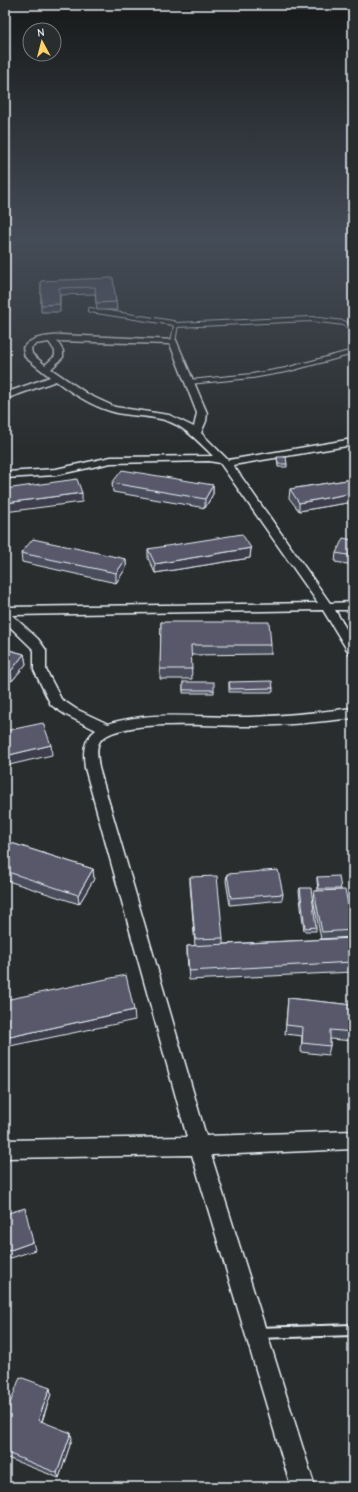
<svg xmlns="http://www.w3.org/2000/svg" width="358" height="1492" font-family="'Comic Neue',sans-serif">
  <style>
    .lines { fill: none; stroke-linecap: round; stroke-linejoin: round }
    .service-far1-casing { stroke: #e8f1f8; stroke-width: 6 }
    .service-casing { stroke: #e8f1f8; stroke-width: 14 }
    .minor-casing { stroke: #e8f1f8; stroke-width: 3 }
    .service-far1 { stroke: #2a2d2e; stroke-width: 4 }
    .service { stroke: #2a2d2e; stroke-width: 10 }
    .minor { fill: #2a2d2e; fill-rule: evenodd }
    .wall { fill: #4c4d5c; stroke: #e8f1f8 }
    .shaded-wall { fill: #3e3e4b; stroke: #e8f1f8 }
    .building { fill: #58596b; stroke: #e8f1f8 }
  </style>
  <rect width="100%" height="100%" fill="#2a2d2e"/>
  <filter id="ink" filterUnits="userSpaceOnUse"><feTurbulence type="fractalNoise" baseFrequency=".025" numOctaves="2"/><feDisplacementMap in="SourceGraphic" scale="8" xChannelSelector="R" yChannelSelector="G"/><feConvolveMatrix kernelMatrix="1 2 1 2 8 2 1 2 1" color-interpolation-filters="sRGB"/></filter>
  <g filter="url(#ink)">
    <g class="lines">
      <!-- service-far1 casing -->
      <g class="service-far1-casing">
        <g id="service-far1">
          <polyline points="90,310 173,323 176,325 173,342"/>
          <polyline points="176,325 311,319 344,323 353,329"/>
          <polyline points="189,382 252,376 286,370 353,352"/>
        </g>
      </g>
      <!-- service casing -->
      <g class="service-casing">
        <polyline id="service" points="257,1333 353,1330"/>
      </g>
      <!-- minor casing -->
      <g class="minor-casing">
        <path id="minor" d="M60 335 176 340 207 413 206 421 201 433 228 460 353 439V445L233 465 330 603 353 602V610H335L353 640V654L349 653 323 610 12 615 38 639 46 650V670L61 699 76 709 108 724C149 711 193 717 235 717 274 717 314 713 353 708V718C320 722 286 725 253 726 220 727 120 717 100 741 95 748 98 760 99 768L206 1136 353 1131V1149L211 1155 315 1487H291L192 1155 5 1158V1140L187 1137 85 768C83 752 83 740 96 730L66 715 51 705 34 670V650L5 622V607L318 603 220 463 209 461 111 463 56 475 5 478V472L56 469 111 457 213 456C196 439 180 421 155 418 140 415 125 416 110 411 90 405 72 393 56 381L5 399V393L50 377 25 357 23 348C32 336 46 337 60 335ZM57 341 170 344 197 413 194 427 169 415 115 407 89 395 51 369 63 357V351ZM49 342 55 351V356L45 365 32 354 31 348 36 344Z"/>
      </g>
      <!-- service-far1 -->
      <use href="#service-far1" class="service-far1"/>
      <!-- service -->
      <use href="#service" class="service"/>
      <!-- minor -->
      <use href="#minor" class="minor"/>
    </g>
    <!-- wall -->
    <g class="wall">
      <polygon points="113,278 117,310 97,310 95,294 60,295 60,312 41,312 41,281"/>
      <polygon points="277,457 287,464 287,467 278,467"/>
      <polygon points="353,479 353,502 299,511 289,498 290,489"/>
      <polygon points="112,483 213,485 213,494 205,508 113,492"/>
      <polygon points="353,540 353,565 335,562 336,553"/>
      <polygon points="251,548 250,558 155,573 148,558 148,549"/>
      <polygon points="21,553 126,559 126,568 116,583 22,562"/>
      <polygon points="161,622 271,645 271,654 191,655 192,679 160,679"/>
      <polygon points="5,649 24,654 26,664 12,681 5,679"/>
      <polygon points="183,682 214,690 214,693 183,693"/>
      <polygon points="229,682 273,688 273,692 229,692"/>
      <polygon points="5,841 93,869 94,879 79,904 5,880"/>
      <polygon points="227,874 283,894 282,900 230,905 226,881"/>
      <polygon points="190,877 223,938 223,944 353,938 353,972 189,980 187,955 187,946 195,946 190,884"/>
      <polygon points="317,877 341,889 341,890 353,927 352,937 321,939 313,898 314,891 318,891 317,880"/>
      <polygon points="300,888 316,927 316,931 304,931 299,891"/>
      <polygon points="288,998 353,1005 353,1041 330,1039 330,1046 328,1055 301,1052 302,1036 285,1034"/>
      <polygon points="50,1388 51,1394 42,1422 72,1439 59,1478 5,1457 5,1408 8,1409"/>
    </g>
    <!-- shaded-wall -->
    <g class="shaded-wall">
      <polygon points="213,485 213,494 205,508 205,499"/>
      <polygon points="82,493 82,502 5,512 5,503"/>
      <polygon points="353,493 353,502 299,511 299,503"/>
      <polygon points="251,548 250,558 155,573 155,564"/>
      <polygon points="126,559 126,568 116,583 116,573"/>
      <polygon points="24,654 26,664 12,681 11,671"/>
      <polygon points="51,745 52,755 5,766 5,756"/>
      <polygon points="93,869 94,879 79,904 78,895"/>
      <polygon points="134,1010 135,1020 5,1047 5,1038"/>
      <polygon points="33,1242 35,1250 5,1260 5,1252"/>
      <polygon points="50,1388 51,1394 40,1426 38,1420"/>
      <polygon points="71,1433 72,1439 59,1478 57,1473"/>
    </g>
    <!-- building -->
    <g class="building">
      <polygon points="113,278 116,302 96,303 95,287 59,288 60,304 41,305 41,281"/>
      <polygon points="277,457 286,457 287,464 278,464"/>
      <polygon points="122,470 213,485 205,499 112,483"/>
      <polygon points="77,479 82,493 5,503 5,489"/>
      <polygon points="353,479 353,493 299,503 290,489"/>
      <polygon points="242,534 251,548 155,564 148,549"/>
      <polygon points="343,538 353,540 353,556 336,553"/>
      <polygon points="33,539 126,559 116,573 21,553"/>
      <polygon points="161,622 269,622 271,645 191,645 192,669 160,669"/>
      <polygon points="5,649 24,654 11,671 5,670"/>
      <polygon points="272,681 273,688 230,689 229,682"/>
      <rect x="183" y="682" width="31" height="8"/>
      <polygon points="43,723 51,745 5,756 5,731"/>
      <polygon points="5,841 93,869 78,895 5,871"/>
      <polygon points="278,870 283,894 231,898 227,874"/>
      <polygon points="217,876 223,938 195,939 190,877"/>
      <polygon points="339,876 341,889 319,889 317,877"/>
      <polygon points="300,888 311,888 316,927 305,928"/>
      <polygon points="345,890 353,927 353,930 322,932 314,891"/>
      <polygon points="353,938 353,962 189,971 187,946"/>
      <polygon points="126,975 134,1010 5,1038 5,1000"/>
      <polygon points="288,998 353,1005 353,1032 330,1030 330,1046 302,1043 303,1027 286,1025"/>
      <polygon points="25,1208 33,1242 5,1252 5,1214"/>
      <polygon points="20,1377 50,1388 38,1420 71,1433 57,1473 5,1452 5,1408 8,1409"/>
    </g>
  </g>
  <!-- sky -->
  <linearGradient id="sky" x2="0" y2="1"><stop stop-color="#171919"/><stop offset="0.53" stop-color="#444c57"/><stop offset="1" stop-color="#444c57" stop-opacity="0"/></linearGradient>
  <rect width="358" height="448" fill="url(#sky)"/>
  <!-- margin -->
  <rect width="358" height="1492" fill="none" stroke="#2a2d2e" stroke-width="20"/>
  <rect x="10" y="10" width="338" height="1472" fill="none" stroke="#e8f1f8" stroke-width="1.5" filter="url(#ink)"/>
  <!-- north arrow -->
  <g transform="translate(42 42) rotate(353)"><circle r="19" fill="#2a2d2e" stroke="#767b7f"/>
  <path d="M0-3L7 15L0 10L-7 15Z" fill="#ffd166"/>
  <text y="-6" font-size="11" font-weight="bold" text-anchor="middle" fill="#e8f1f8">N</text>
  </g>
</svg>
